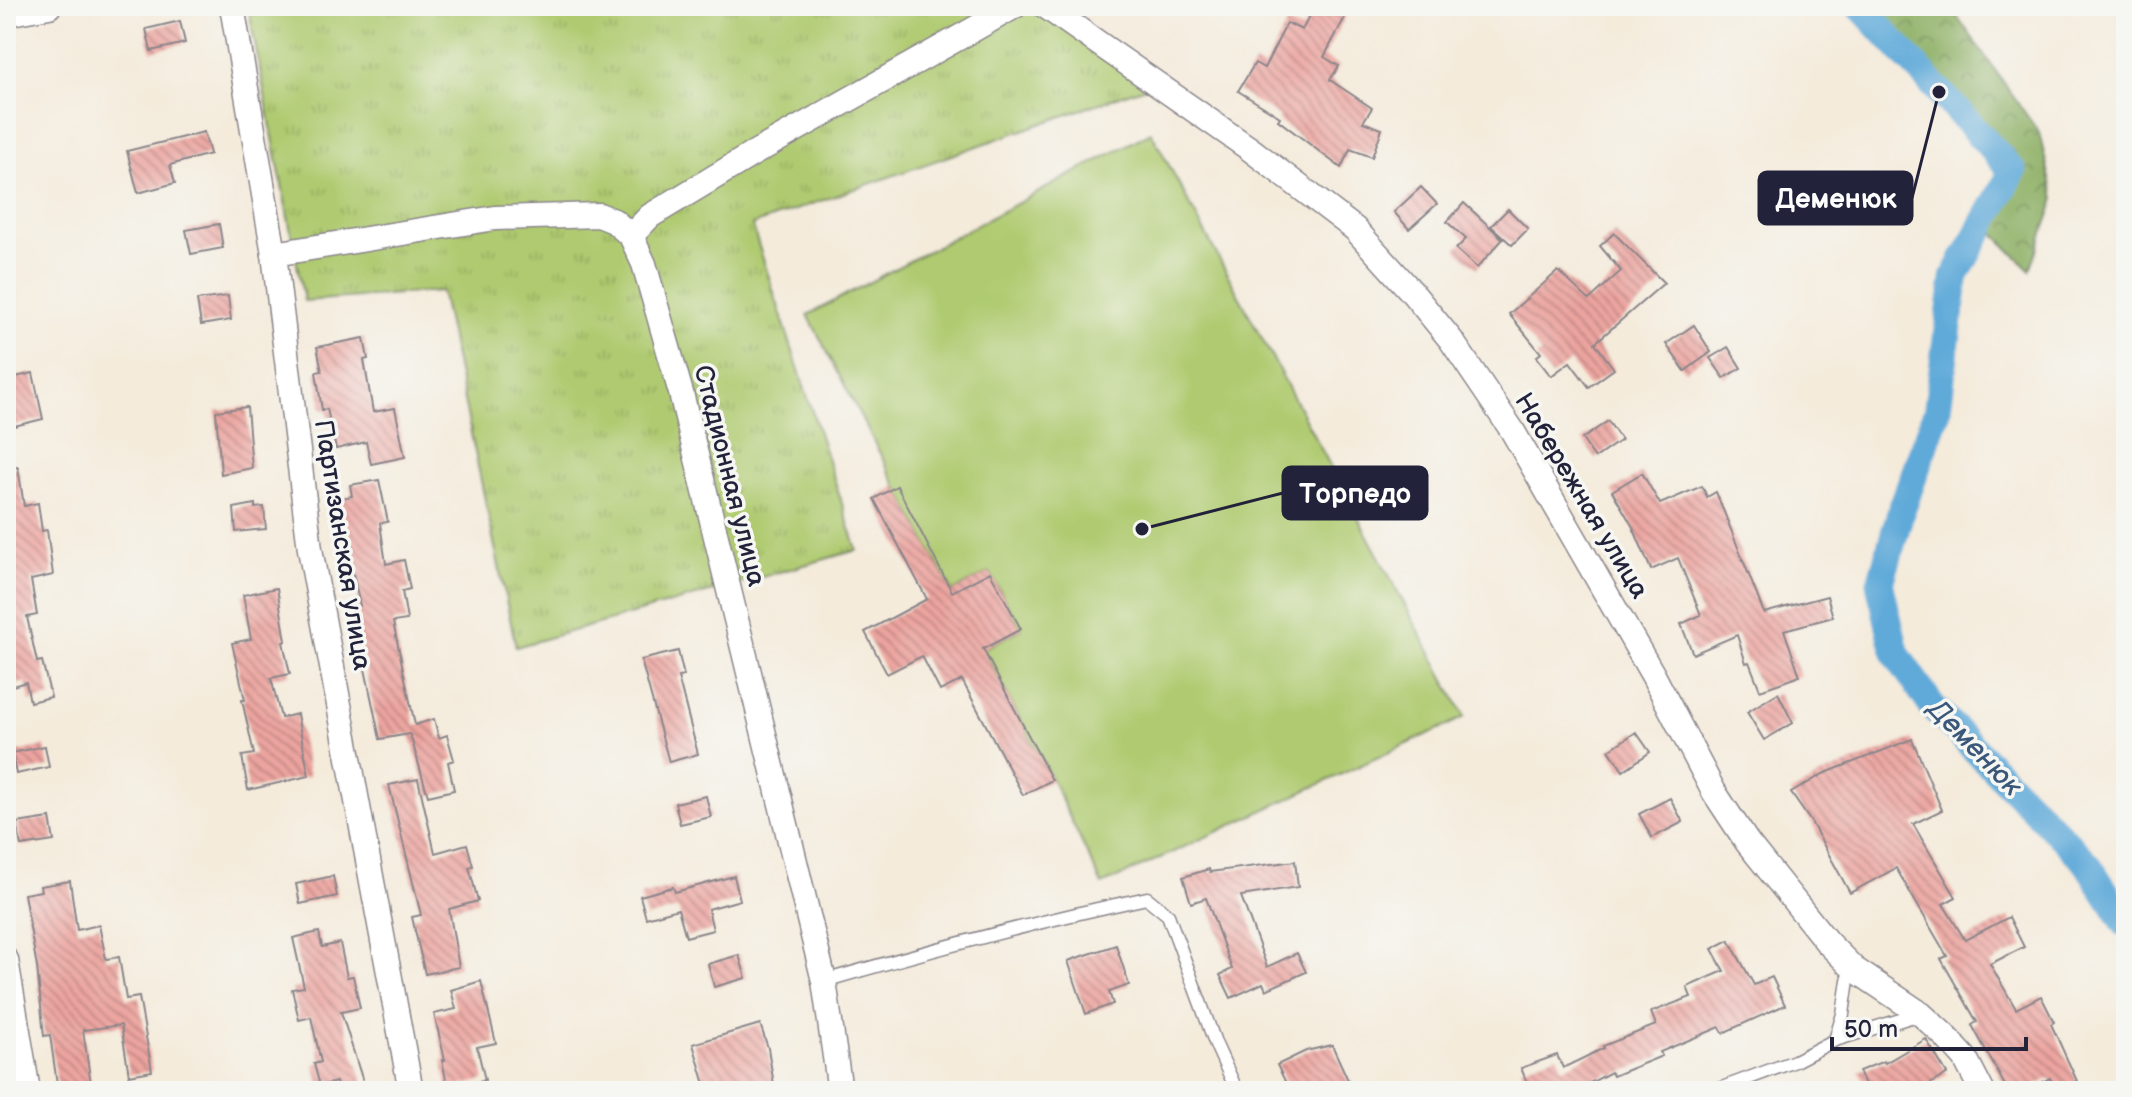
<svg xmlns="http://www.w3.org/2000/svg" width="2132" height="1097" font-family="'Balsamiq Sans',sans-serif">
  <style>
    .green { fill: #afca70; stroke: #687656; stroke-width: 2 }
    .forest { fill: url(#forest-crowns); stroke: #56684e; stroke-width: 2 }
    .park { fill: url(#park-tufts); stroke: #687656; stroke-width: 2 }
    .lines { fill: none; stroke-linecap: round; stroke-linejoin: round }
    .canal { stroke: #61aad9; stroke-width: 28 }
    .building { fill: url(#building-back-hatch) }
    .service-casing { stroke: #8b868b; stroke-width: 15 }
    .minor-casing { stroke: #8b868b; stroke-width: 27 }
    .service { stroke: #fff; stroke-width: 12 }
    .minor { stroke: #fff; stroke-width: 24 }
    .labels { text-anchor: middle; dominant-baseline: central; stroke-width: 7; stroke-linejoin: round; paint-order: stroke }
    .street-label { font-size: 26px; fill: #22223b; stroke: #f6f6f2 }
    .water-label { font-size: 28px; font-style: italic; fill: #3b587a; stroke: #f6f6f2 }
    .leader { fill: none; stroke: #22223b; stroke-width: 3 }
    .callout-dot { fill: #22223b; stroke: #f6f6f2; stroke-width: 3 }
    .callout { fill: #22223b; stroke: #22223b; stroke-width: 3 }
    .callout-label { font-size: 28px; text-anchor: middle; font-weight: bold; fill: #fff }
  </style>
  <defs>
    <pattern id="forest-crowns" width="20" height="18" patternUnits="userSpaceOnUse" patternTransform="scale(2)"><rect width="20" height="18" fill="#8bae62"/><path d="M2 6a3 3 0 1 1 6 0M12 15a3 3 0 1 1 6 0" fill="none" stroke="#718d52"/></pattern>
    <pattern id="park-tufts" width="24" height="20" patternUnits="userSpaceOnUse" patternTransform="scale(2)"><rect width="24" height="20" fill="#afca70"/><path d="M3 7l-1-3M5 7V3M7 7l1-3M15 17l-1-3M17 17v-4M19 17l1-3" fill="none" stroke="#96ad62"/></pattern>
    <pattern id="building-back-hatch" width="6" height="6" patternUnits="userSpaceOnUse" patternTransform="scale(2)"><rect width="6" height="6" fill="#eca49f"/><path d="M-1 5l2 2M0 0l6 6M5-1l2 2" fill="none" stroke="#bf8583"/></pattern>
  </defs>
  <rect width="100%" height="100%" fill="#f6f6f2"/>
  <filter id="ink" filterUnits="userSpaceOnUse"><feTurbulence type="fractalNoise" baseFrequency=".0125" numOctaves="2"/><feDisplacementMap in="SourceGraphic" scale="16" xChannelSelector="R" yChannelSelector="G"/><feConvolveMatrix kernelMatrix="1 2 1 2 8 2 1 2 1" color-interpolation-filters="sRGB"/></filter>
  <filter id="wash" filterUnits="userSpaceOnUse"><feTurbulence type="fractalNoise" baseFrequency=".006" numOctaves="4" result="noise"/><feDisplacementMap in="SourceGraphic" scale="32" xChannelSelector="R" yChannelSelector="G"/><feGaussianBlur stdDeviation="1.8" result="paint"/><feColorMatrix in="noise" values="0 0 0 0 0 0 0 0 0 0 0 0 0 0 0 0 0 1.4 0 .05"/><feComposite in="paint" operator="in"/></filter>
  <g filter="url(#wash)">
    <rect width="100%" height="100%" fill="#f4ebdb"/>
    <!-- green -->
    <polygon class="green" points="1151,132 1465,717 1102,885 1052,780 983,649 1021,629 990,572 952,592 808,315"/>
    <!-- forest -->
    <polygon class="forest" points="1860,6 1950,6 2039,133 2055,199 2030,270 1984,224 2012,171"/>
    <!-- park -->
    <polygon class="park" points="248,6 1049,6 1154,84 752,225 857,550 516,647 441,291 304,301"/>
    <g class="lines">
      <!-- canal -->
      <polyline class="canal" points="1860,6 2013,171 1955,276 1937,411 1900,514 1880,585 1896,654 1932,706 2087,863 2126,924"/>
    </g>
    <g id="blocks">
      <!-- building -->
      <g class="building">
        <polygon points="1315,6 1351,6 1324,57 1339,66 1330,80 1372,108 1363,122 1382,129 1372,157 1350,149 1341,168 1278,120 1280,117 1238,91 1255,63 1264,68 1287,23 1302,30"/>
        <polygon points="180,21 185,43 151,51 146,29"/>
        <polygon points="204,132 210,154 170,165 175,183 138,193 127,151"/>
        <polygon points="1421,187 1437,204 1409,229 1394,212"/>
        <polygon points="1464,203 1503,239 1477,268 1456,249 1466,239 1447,222"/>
        <polygon points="1508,209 1528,229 1512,245 1491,226"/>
        <polygon points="219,224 223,248 191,254 186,230"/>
        <polygon points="1614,233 1664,283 1595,343 1614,369 1589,387 1570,362 1551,376 1536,357 1541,353 1509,314 1558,271 1589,300 1621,271 1600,246"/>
        <polygon points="228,296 231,320 201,325 197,300"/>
        <polygon points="1694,325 1711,352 1685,371 1666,344"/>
        <polygon points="364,338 368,359 364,360 373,412 395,408 405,457 371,464 366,442 336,449 327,409 322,410 316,372 322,371 317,347"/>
        <polygon points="1728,347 1741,368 1724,378 1710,358"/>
        <polygon points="33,373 43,419 6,428 6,404 12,403 7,379"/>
        <polygon points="247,407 252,468 221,474 216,411"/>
        <polygon points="1608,421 1621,440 1595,458 1582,439"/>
        <polygon points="18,467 24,506 38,503 42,531 47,530 53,575 31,580 37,615 27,617 37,662 42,661 51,697 30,702 26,682 6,688 6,468"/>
        <polygon points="1642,473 1660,504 1702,486 1707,497 1716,492 1764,613 1827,596 1833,617 1784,630 1800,676 1760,690 1749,662 1746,663 1737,635 1693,654 1681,624 1701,615 1678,558 1651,570 1633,527 1612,491"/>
        <polygon points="379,480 388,522 380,523 386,564 404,560 410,589 402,591 407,620 393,622 415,725 434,719 439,738 447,735 454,760 448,762 454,790 428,796 410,734 380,739 352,608 360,606 337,499 352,496 350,485"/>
        <polygon points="897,486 952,592 990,572 1021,629 983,649 1052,780 1023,795 962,680 940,691 922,656 887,674 865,632 927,599 874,499"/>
        <polygon points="255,504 255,508 264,507 266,529 236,532 234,508"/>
        <polygon points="277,588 286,641 283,642 290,674 271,678 281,718 297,714 309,776 248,790 242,756 254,754 242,700 245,700 232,643 251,639 243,595"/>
        <polygon points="678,651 684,676 678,677 698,754 669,762 641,660"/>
        <polygon points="1778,693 1793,723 1764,740 1747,712"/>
        <polygon points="1636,732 1650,752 1623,771 1609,750"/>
        <polygon points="1912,739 1942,810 1913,824 1956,897 1943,904 1965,940 2009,917 2024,947 1990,964 2016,1009 2041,996 2054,1022 2051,1024 2077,1081 2056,1091 2050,1078 2026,1091 2008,1091 1972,1025 1977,1022 1941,959 1947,956 1896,868 1850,893 1811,822 1791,793 1823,774"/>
        <polygon points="45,746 49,767 16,774 12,753"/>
        <polygon points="418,779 435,853 467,844 473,866 469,867 478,901 449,909 459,967 425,974 412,917 421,915 389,785"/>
        <polygon points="706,796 711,817 680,824 675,803"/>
        <polygon points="1670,798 1683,822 1652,838 1639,814"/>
        <polygon points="50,818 54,841 21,846 17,823"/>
        <polygon points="1295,861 1298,887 1241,896 1267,967 1297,953 1306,972 1266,990 1263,983 1231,998 1220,975 1232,969 1206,898 1191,903 1183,877 1209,869 1210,872"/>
        <polygon points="333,876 337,896 300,904 296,884"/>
        <polygon points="734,876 740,900 708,909 713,930 686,937 678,909 646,918 640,896 673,887 675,892"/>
        <polygon points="70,881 77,930 99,925 106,959 119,957 126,999 139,997 152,1071 129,1075 121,1025 83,1030 92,1091 58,1091 50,1035 44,1036 37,967 24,894 41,891 40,886"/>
        <polygon points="319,932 322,947 340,943 347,977 353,976 360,1008 341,1012 366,1091 338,1091 336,1082 320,1086 314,1064 321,1062 311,1017 299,1020 292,989 304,987 293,938"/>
        <polygon points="1729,940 1754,985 1772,977 1785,1005 1723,1033 1720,1027 1660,1052 1662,1056 1613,1076 1611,1072 1575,1091 1517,1091 1528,1085 1521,1068 1557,1055 1563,1068 1604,1048 1603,1046 1656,1025 1651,1012 1691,997 1687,987 1724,971 1712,949"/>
        <polygon points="1116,945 1129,985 1109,992 1113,1004 1086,1014 1068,961"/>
        <polygon points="739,955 746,978 714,987 708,964"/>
        <polygon points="481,981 496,1043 477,1047 485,1080 448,1089 442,1060 445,1060 434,1014 456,1009 451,990"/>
        <polygon points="760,1024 768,1048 775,1091 707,1091 693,1044"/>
        <polygon points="1926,1039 1947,1074 1918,1091 1868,1091 1859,1071 1884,1061 1885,1063"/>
        <polygon points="1332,1045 1353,1091 1290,1091 1277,1065 1306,1051"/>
      </g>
    </g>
  </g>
  <g filter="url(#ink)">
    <use href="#blocks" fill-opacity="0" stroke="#8b868b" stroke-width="2"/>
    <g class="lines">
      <!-- service casing -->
      <g class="service-casing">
        <g id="service">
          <path d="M824 981C931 950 1038 921 1147 898L1168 915 1216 1045 1237 1091"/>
          <polyline points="1835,1040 1843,1014 1848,980 1854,969"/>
          <polyline points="1714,1091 1795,1061 1835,1040 1920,1014"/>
        </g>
      </g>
      <!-- minor casing -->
      <g class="minor-casing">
        <g id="minor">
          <polyline points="232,6 274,254 310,549 411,1091"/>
          <polyline points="1045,6 1250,149 1355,229 1411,291 1451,340 1512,430 1653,675 1714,792 1747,842 1827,942 1854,969 1921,1014 1944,1035 1965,1058 1982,1091"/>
          <polyline points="6,14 49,6"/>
          <polyline points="631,236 650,216 756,152 1015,6"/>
          <polyline points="274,254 495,218 599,215 614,221 631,236 644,264 681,393 824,981 840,1091"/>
          <polyline points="6,960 28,1091"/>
        </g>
      </g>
      <!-- service -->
      <use href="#service" class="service"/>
      <!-- minor -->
      <use href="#minor" class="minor"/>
    </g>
  </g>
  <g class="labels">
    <!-- street labels -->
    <g class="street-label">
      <text transform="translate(729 476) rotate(76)">Стадионная улица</text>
      <text transform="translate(1581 496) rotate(59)">Набережная улица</text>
      <text transform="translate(342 545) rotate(81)">Партизанская улица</text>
    </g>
    <!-- water labels -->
    <g class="water-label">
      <text transform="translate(1975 748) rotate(46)">Деменюк</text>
    </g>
  </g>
  <!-- callouts -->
  <path class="leader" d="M1939 92L1912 198M1142 529L1283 493"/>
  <g class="callout-dot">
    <circle cx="1939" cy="92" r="8"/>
    <circle cx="1142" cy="529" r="8"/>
  </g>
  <g class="callout">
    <rect x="1759" y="172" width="153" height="52" rx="8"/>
    <rect x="1283" y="467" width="144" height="52" rx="8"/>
  </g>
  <g class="callout-label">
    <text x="1836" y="208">Деменюк</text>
    <text x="1355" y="503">Торпедо</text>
  </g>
  <!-- margin -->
  <rect width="2132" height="1097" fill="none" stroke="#f6f6f2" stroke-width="32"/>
  <!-- scale -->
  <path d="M1832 1037v12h194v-12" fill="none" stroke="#22223b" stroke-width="4"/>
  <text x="1844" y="1037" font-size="24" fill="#22223b" stroke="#f6f6f2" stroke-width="6" paint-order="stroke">50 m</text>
</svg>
